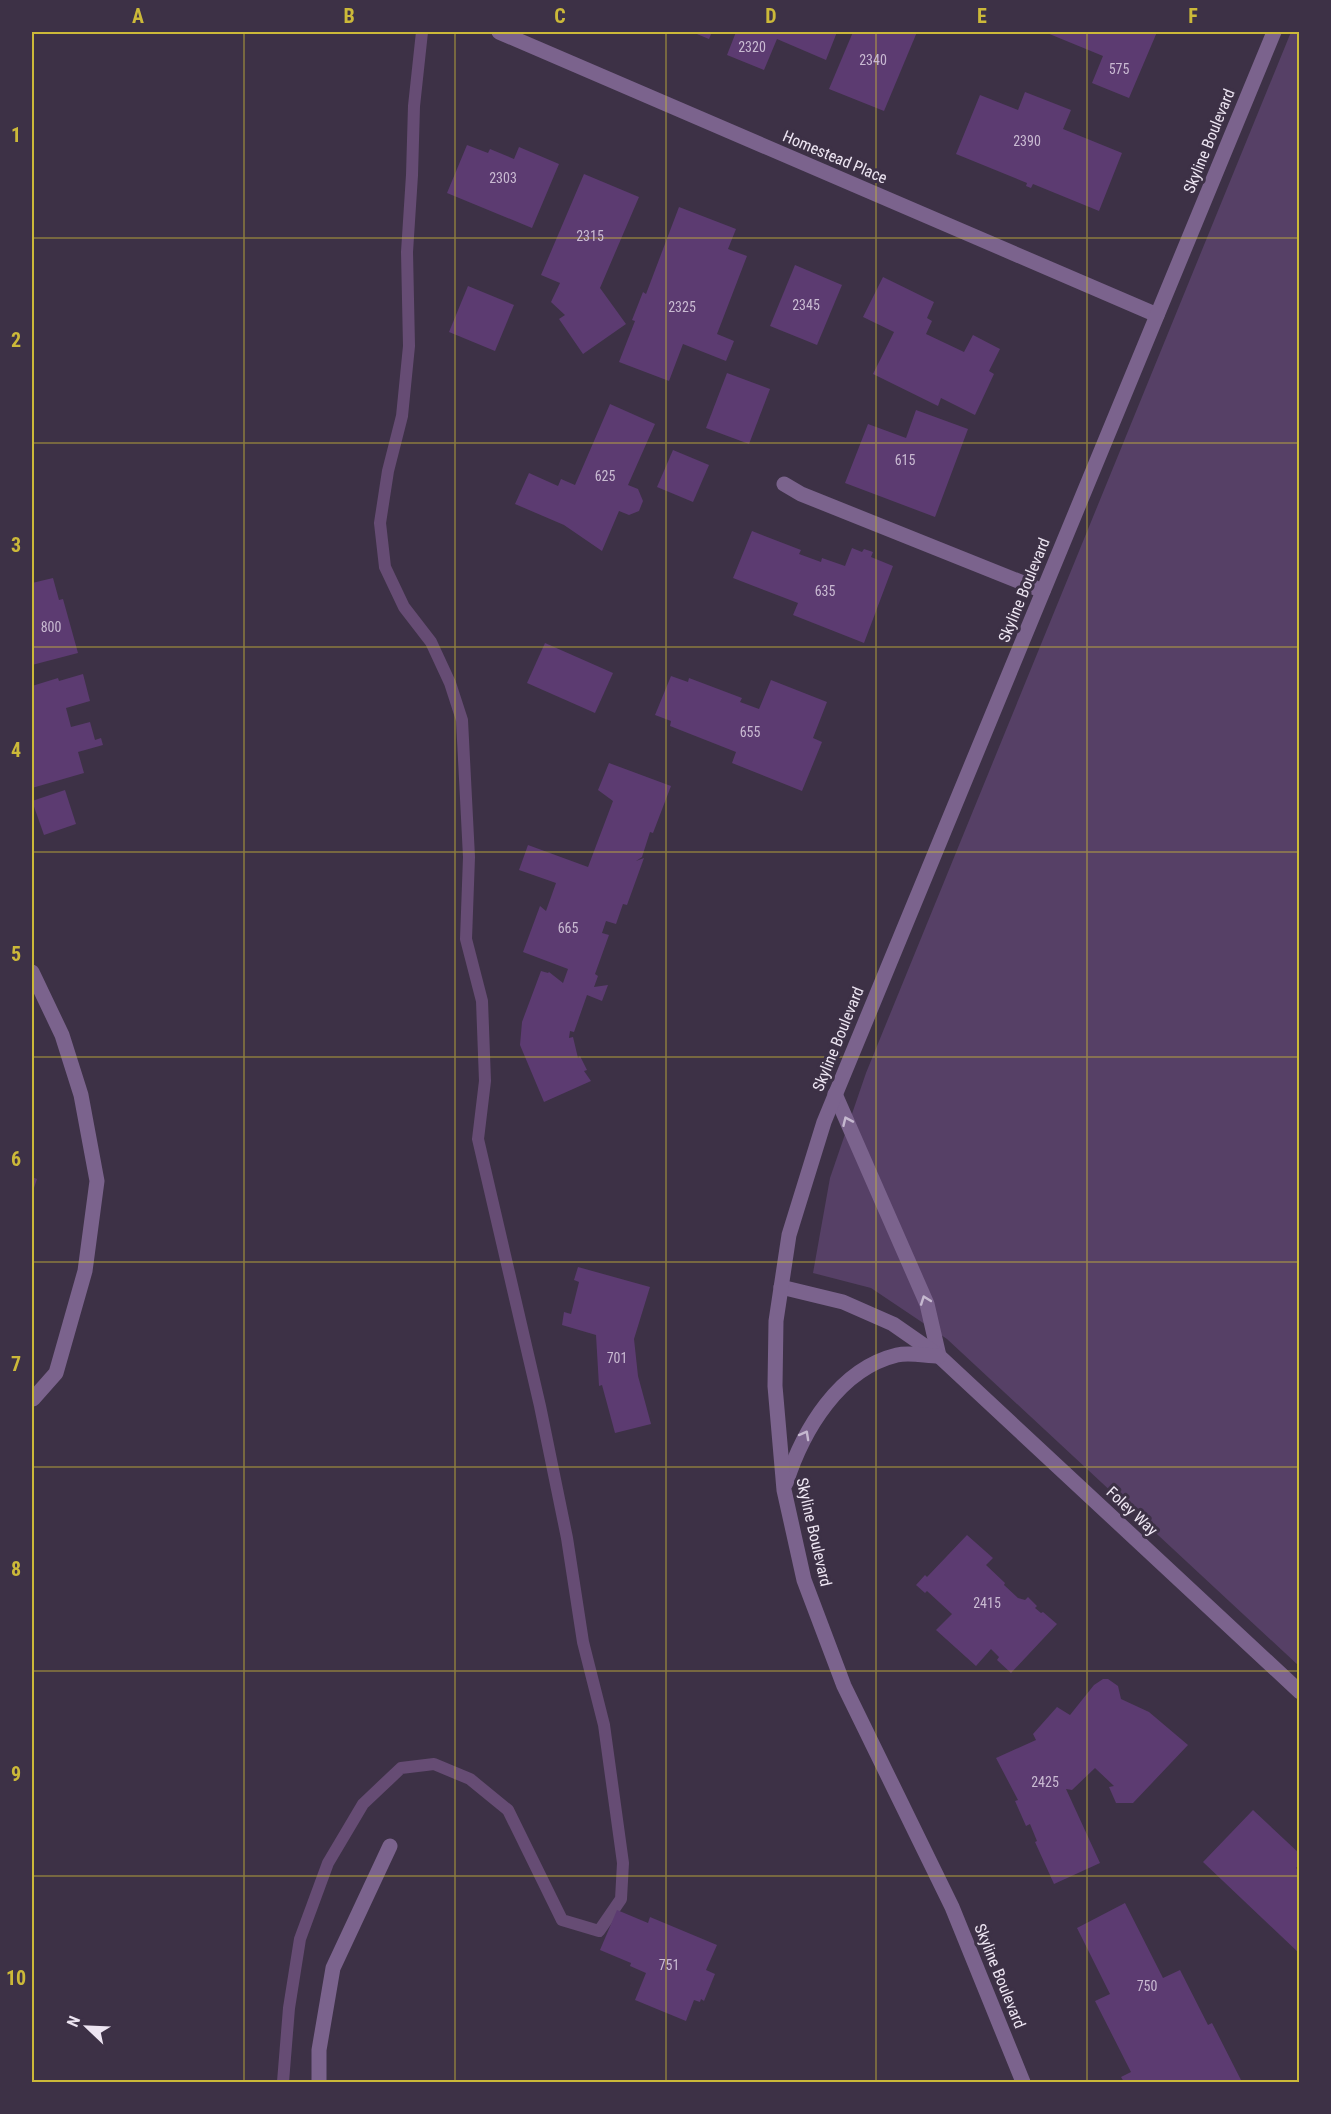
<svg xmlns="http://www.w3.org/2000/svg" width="1331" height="2114" font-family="'Roboto Condensed',sans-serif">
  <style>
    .green { fill: #564066 }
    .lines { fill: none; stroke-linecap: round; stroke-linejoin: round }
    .stream { stroke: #664c74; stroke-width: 12 }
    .building { fill: #5c3b71 }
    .minor { stroke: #7b638d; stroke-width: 15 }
    .oneway { stroke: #c5b8cf }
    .grid { fill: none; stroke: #ccb939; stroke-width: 1.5; stroke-opacity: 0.55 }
    .labels { text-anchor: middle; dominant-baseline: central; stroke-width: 6; stroke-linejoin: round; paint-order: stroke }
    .number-label { font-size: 14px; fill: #c9bad2 }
    .street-label { font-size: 16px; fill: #ede5f2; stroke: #3d3146 }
    .neatline { fill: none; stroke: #ccb939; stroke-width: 2 }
    .grid-label { font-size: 20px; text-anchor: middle; font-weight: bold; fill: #ccb939 }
  </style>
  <rect width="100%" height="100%" fill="#3d3146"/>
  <!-- green -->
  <polygon class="green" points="1291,32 1299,32 1299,1666 947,1339 871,1288 813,1273 830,1178 866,1073"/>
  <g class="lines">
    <!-- stream -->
    <polyline class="stream" points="283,2082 289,2008 300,1939 328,1863 363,1804 401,1768 434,1764 470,1779 508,1810 562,1920 599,1931 621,1899 623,1863 604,1725 583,1642 567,1538 540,1406 478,1139 485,1081 482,1001 466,939 469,857 462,720 450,683 431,642 404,607 385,567 380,523 388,471 402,416 409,346 407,252 412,175 414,106 422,32"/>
  </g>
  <!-- building -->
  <g class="building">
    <polygon points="692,32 712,32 709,39"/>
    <polygon points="736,32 837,32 826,60 777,39 764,70 727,55"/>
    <polygon points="853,32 917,32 884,111 829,89"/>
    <polygon points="1048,32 1157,32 1129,98 1092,83 1103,56 1047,33"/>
    <polygon points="1025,92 1071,110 1063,129 1122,153 1099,211 1033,184 1031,188 1026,186 1027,183 956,154 980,95 1018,110"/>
    <polygon points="467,145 488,153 490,149 514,159 519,147 559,164 532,228 447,193"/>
    <polygon points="584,174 639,197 600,288 626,324 583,354 559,319 565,315 551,302 560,283 541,275"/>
    <polygon points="679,207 736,229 728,249 747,256 717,334 734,341 726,361 683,344 669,381 619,362 635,321 632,320 643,292 646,294"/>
    <polygon points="795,265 842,285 817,345 770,326"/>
    <polygon points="883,277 934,302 927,318 932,321 926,334 964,352 973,335 1000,349 989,371 994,374 975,415 941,398 938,406 873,374 894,332 863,317"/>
    <polygon points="468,286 514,305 495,351 449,332"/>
    <polygon points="727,373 770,389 749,444 706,428"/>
    <polygon points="610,404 655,424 628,485 638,489 643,501 639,511 629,515 619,511 602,551 564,525 515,504 529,473 558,486 561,479 575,485"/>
    <polygon points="916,410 968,429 935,517 845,483 868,424 906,438"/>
    <polygon points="673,450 709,465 693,502 657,487"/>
    <polygon points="752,531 801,550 799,554 821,562 822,558 845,566 852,548 862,552 864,549 873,552 871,557 893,566 864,643 793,615 798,603 733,578"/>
    <polygon points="53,578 59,600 63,599 78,653 32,665 32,583"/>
    <polygon points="545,643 613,673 595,713 527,683"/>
    <polygon points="83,674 90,701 66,708 71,727 90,722 95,740 101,738 103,745 78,752 84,773 32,788 32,686 58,678 59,681"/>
    <polygon points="671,676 688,682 689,678 742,698 740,702 759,709 771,680 827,702 813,738 822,742 802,791 732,763 736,752 670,726 671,721 655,715"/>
    <polygon points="609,763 671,786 653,833 650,832 642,857 636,861 644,858 627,905 623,904 616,924 606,921 602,933 609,935 595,974 598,976 594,987 608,985 602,1001 587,995 574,1032 570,1031 569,1038 573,1037 578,1058 580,1056 587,1070 584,1071 591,1081 544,1102 520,1045 522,1022 541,971 548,973 549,972 563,983 568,969 523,952 540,906 546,911 556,883 519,870 528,845 588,867 613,801 598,790"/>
    <polygon points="65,790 76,824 44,835 32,801"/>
    <polygon points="32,1177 37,1179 32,1194"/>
    <polygon points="578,1267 650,1287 634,1339 638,1376 651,1424 615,1433 602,1385 599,1386 596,1335 562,1325 564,1312 571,1314 579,1282 574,1280"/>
    <polygon points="967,1535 993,1558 986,1565 1005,1583 1004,1585 1018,1598 1025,1600 1028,1597 1037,1606 1035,1608 1041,1613 1043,1612 1057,1624 1011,1673 997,1660 999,1657 991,1649 976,1666 936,1630 952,1614 927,1591 925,1593 916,1585 925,1575 927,1577"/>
    <polygon points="1103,1679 1108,1679 1118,1686 1121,1699 1149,1712 1188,1745 1133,1803 1116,1803 1109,1787 1114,1786 1095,1768 1072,1790 1066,1789 1100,1863 1054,1884 1035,1842 1037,1841 1030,1824 1026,1826 1015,1801 1018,1800 996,1758 1036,1740 1033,1734 1057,1707 1070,1715 1094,1685"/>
    <polygon points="1253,1810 1300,1854 1300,1864 1296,1868 1300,1871 1300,1954 1203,1862"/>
    <polygon points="1125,1903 1163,1978 1180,1970 1208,2025 1212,2023 1242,2082 1124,2082 1121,2077 1131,2072 1095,2001 1110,1994 1077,1928"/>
    <polygon points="617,1910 648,1923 650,1917 717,1945 706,1970 715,1974 704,2001 701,1999 700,2002 694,2000 686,2021 635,2000 646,1973 630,1966 631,1963 600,1950"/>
  </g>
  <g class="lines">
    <!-- minor -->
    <g class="minor">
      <polyline points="499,32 1157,315"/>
      <polyline points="784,484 801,494 1043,591"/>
      <polyline points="32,972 62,1035 81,1095 97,1181 85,1271 56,1373 33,1399"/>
      <polyline points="835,1094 927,1304 939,1356"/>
      <polyline points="781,1287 843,1302 893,1324 939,1356 1300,1692"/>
      <path d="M786 1483C803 1430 839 1369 897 1355 910 1352 926 1356 939 1356"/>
      <polyline points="319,2082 319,2050 333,1968 390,1846"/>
      <polyline points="1023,2082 952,1907 844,1686 804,1580 784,1490 775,1386 776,1321 789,1235 824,1122 1274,32"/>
    </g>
  </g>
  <!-- one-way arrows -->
  <defs><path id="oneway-chevron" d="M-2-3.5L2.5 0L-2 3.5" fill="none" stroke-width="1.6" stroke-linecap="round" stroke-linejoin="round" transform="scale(1.5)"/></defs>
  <g class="oneway">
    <use href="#oneway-chevron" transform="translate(847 1121) rotate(-114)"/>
    <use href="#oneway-chevron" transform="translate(925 1300) rotate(-110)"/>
    <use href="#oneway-chevron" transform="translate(805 1435) rotate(-61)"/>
  </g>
  <!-- grid -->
  <path class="grid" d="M244 32V2082M455 32V2082M666 32V2082M876 32V2082M1087 32V2082M32 238H1300M32 443H1300M32 647H1300M32 852H1300M32 1057H1300M32 1262H1300M32 1467H1300M32 1671H1300M32 1876H1300"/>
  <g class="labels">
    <!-- number labels -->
    <g class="number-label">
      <text x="752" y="47">2320</text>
      <text x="873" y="60">2340</text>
      <text x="1119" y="69">575</text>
      <text x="1027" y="141">2390</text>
      <text x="503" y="178">2303</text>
      <text x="590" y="236">2315</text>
      <text x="806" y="305">2345</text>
      <text x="682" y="307">2325</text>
      <text x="905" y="460">615</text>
      <text x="605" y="476">625</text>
      <text x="825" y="591">635</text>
      <text x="51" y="627">800</text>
      <text x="750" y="732">655</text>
      <text x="568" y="928">665</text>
      <text x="617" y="1358">701</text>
      <text x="987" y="1603">2415</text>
      <text x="1045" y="1782">2425</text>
      <text x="669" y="1965">751</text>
      <text x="1147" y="1986">750</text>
    </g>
    <!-- street labels -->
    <g class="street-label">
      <text transform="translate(1209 141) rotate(-68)">Skyline Boulevard</text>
      <text transform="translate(835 157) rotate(23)">Homestead Place</text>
      <text transform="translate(1024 590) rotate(-68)">Skyline Boulevard</text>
      <text transform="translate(838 1039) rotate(-68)">Skyline Boulevard</text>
      <text transform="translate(1132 1511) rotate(43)">Foley Way</text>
      <text transform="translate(814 1532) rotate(77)">Skyline Boulevard</text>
      <text transform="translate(1000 1976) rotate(68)">Skyline Boulevard</text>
    </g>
  </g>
  <!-- border -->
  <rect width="1331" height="2114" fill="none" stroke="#3d3146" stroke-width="66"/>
  <!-- north arrow -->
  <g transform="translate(87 2027) rotate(293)" stroke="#3d3146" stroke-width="4.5" paint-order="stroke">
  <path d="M0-4.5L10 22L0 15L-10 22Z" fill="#ede5f2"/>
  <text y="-9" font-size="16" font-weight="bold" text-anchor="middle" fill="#ede5f2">N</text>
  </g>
  <rect x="33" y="33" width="1265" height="2048" class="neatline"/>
  <g class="grid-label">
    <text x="138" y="23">A</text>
    <text x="349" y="23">B</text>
    <text x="560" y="23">C</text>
    <text x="771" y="23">D</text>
    <text x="982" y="23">E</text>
    <text x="1193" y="23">F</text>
    <text x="16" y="142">1</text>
    <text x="16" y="347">2</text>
    <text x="16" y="552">3</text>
    <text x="16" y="757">4</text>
    <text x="16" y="961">5</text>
    <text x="16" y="1166">6</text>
    <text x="16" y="1371">7</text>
    <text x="16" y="1576">8</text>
    <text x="16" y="1781">9</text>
    <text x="16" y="1985">10</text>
  </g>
</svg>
